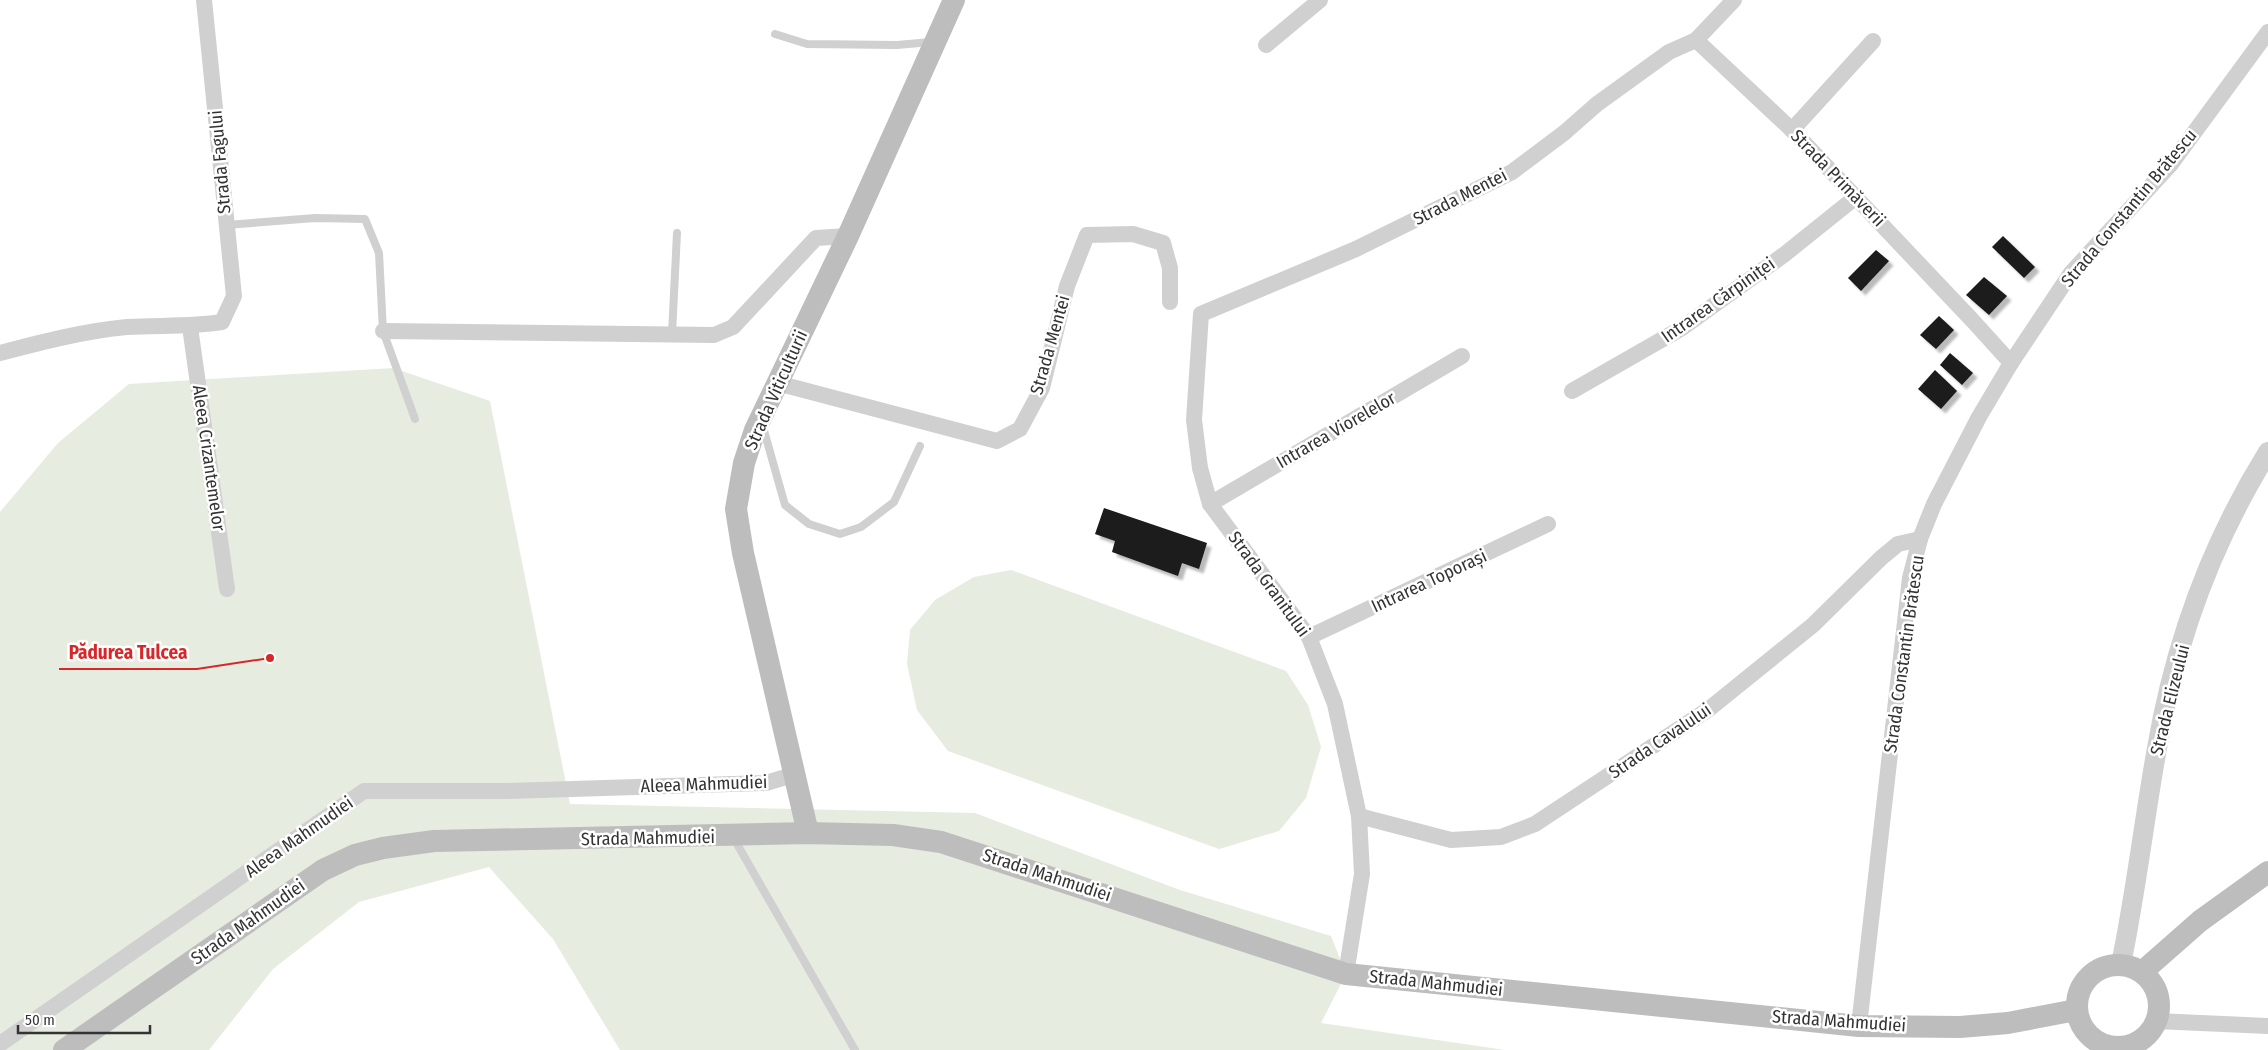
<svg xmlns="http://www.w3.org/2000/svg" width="2268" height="1050" font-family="'Fira Sans Condensed',sans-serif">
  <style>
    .green { fill: #e6ecdf }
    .building { fill: #1a1a1a; filter: url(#shadow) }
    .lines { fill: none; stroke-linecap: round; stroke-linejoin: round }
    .service { stroke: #d0d0d0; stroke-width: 8 }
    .minor { stroke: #d0d0d0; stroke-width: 16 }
    .tertiary { stroke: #d0d0d0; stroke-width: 20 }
    .secondary { stroke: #bdbdbd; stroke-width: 22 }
    .labels { text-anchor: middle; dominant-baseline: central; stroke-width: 5; stroke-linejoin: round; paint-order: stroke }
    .street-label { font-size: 18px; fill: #333; stroke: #fff }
    .leader { fill: none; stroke: #d62828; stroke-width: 2 }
    .callout-dot { fill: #d62828; stroke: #fff; stroke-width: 2 }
    .callout-label { font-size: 19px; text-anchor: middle; font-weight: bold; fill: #d62828; stroke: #fff; stroke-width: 5; stroke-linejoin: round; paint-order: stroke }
  </style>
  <defs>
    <filter id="shadow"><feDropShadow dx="4.5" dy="4.5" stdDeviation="1" flood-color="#0004"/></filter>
  </defs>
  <rect width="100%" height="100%" fill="#fff"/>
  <!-- green -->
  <g class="green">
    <polygon points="393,368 490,401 570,804 975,813 1180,890 1331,936 1346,974 1321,1023 1505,1050 620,1050 553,939 489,867 359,902 273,969 209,1050 0,1050 0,512 58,443 129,384"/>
    <polygon points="1011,570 1286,671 1308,705 1321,747 1306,798 1279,831 1219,849 948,751 917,710 907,664 910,630 935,600 974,577"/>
  </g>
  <!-- building -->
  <g class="building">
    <polygon points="2003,236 2035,267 2024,278 1992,247"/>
    <polygon points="1876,250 1889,261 1861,291 1848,278"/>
    <polygon points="1984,277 2007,296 1989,315 1966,295"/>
    <polygon points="1939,316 1954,330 1936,349 1920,335"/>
    <polygon points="1950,353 1973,373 1962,385 1940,365"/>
    <polygon points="1935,370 1957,391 1941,409 1918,389"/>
    <polygon points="1104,508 1207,543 1199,569 1182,563 1178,576 1112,552 1115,541 1095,534"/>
  </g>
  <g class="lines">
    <!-- service -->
    <g class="service">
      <polyline points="775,34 807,44 897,45 931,42"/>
      <polyline points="226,225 315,218 365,219 379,253 383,331 415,419"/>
      <polyline points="672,334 677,233"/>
      <polyline points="763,427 785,505 809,524 840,534 861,527 894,502 920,446"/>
      <polyline points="733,837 855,1050"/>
    </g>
    <!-- minor -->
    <g class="minor">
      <polyline points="1696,40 1792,130 1973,321 2011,363"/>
      <polyline points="1266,45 1320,0"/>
      <polyline points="1792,130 1873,41"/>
      <polyline points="190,327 227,589"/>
      <polyline points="383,331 714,335 733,327 816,238 848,236"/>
      <path d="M0 353C42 342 84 331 127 327 160 325 190 327 222 322L234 296 204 0"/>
      <polyline points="777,383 997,441 1020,429 1042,388 1067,286 1087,235 1133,234 1163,243 1170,268 1170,302"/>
      <polyline points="1572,391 1682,328 1785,254 1856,197"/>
      <polyline points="1210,504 1462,356"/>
      <polyline points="1309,637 1548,524"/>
      <polyline points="1359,816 1451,840 1501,837 1535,824 1709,709 1813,625 1881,558 1898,544 1920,539"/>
      <polyline points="1346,974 1362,874 1359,816 1335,704 1309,637 1210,504 1200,468 1194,420 1201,314 1356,249 1512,172 1564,133 1597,104 1669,52 1696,40 1734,0"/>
      <polyline points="2156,1021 2268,1026"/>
      <polyline points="1859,1026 1910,578 1920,539 1934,504 1979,417 2011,363 2071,273 2171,164 2268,32"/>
      <polyline points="0,1044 364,791 508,791 766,783 796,774"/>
    </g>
    <!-- tertiary -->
    <path class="tertiary" d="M2121 964C2136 892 2144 820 2157 748 2175 643 2212 542 2268 452"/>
    <!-- secondary -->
    <g class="secondary">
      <polyline points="808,833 743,553 736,509 744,463 755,430 848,236 954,0"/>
      <circle cx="2118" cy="1006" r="41"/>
      <polyline points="2142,972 2200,921 2268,872"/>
      <polyline points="64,1050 323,870 355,855 383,848 434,841 808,833 893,835 941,842 1346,974 1859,1026 1960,1027 2008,1023 2076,1010"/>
    </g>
  </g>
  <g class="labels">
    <!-- street labels -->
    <g class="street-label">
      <text transform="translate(220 162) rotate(-95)">Strada Fagului</text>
      <text transform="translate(1838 178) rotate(46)">Strada Primăverii</text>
      <text transform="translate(1460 197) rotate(-27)">Strada Mentei</text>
      <text transform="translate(2129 208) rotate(-50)">Strada Constantin Brătescu</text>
      <text transform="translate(1718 300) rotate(-35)">Intrarea Cărpiniței</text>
      <text transform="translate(1050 345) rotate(-74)">Strada Mentei</text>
      <text transform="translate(776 390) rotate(-66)">Strada Viticulturii</text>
      <text transform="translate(1336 430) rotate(-30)">Intrarea Viorelelor</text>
      <text transform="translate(209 458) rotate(82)">Aleea Crizantemelor</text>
      <text transform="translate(1429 581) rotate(-25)">Intrarea Toporași</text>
      <text transform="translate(1269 584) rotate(54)">Strada Granitului</text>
      <text transform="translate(1904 654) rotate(-82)">Strada Constantin Brătescu</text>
      <text transform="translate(2170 700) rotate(-76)">Strada Elizeului</text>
      <text transform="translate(1660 741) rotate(-34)">Strada Cavalului</text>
      <text transform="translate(704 784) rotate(-2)">Aleea Mahmudiei</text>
      <text transform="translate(299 837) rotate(-35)">Aleea Mahmudiei</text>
      <text transform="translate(648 838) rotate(-1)">Strada Mahmudiei</text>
      <text transform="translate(1047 875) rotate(18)">Strada Mahmudiei</text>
      <text transform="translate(248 922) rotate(-35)">Strada Mahmudiei</text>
      <text transform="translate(1436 983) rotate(6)">Strada Mahmudiei</text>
      <text transform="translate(1839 1021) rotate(4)">Strada Mahmudiei</text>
    </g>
  </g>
  <!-- callouts -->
  <path class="leader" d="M270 658L197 669H59"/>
  <circle class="callout-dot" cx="270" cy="658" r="5"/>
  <g class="callout-label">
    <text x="128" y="659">Pădurea Tulcea</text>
  </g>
  <!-- scale -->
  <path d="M18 1025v8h132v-8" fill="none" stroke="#333333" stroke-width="2.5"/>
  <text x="25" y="1025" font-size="15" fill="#333333" stroke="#ffffff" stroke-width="4" paint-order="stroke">50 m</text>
</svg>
